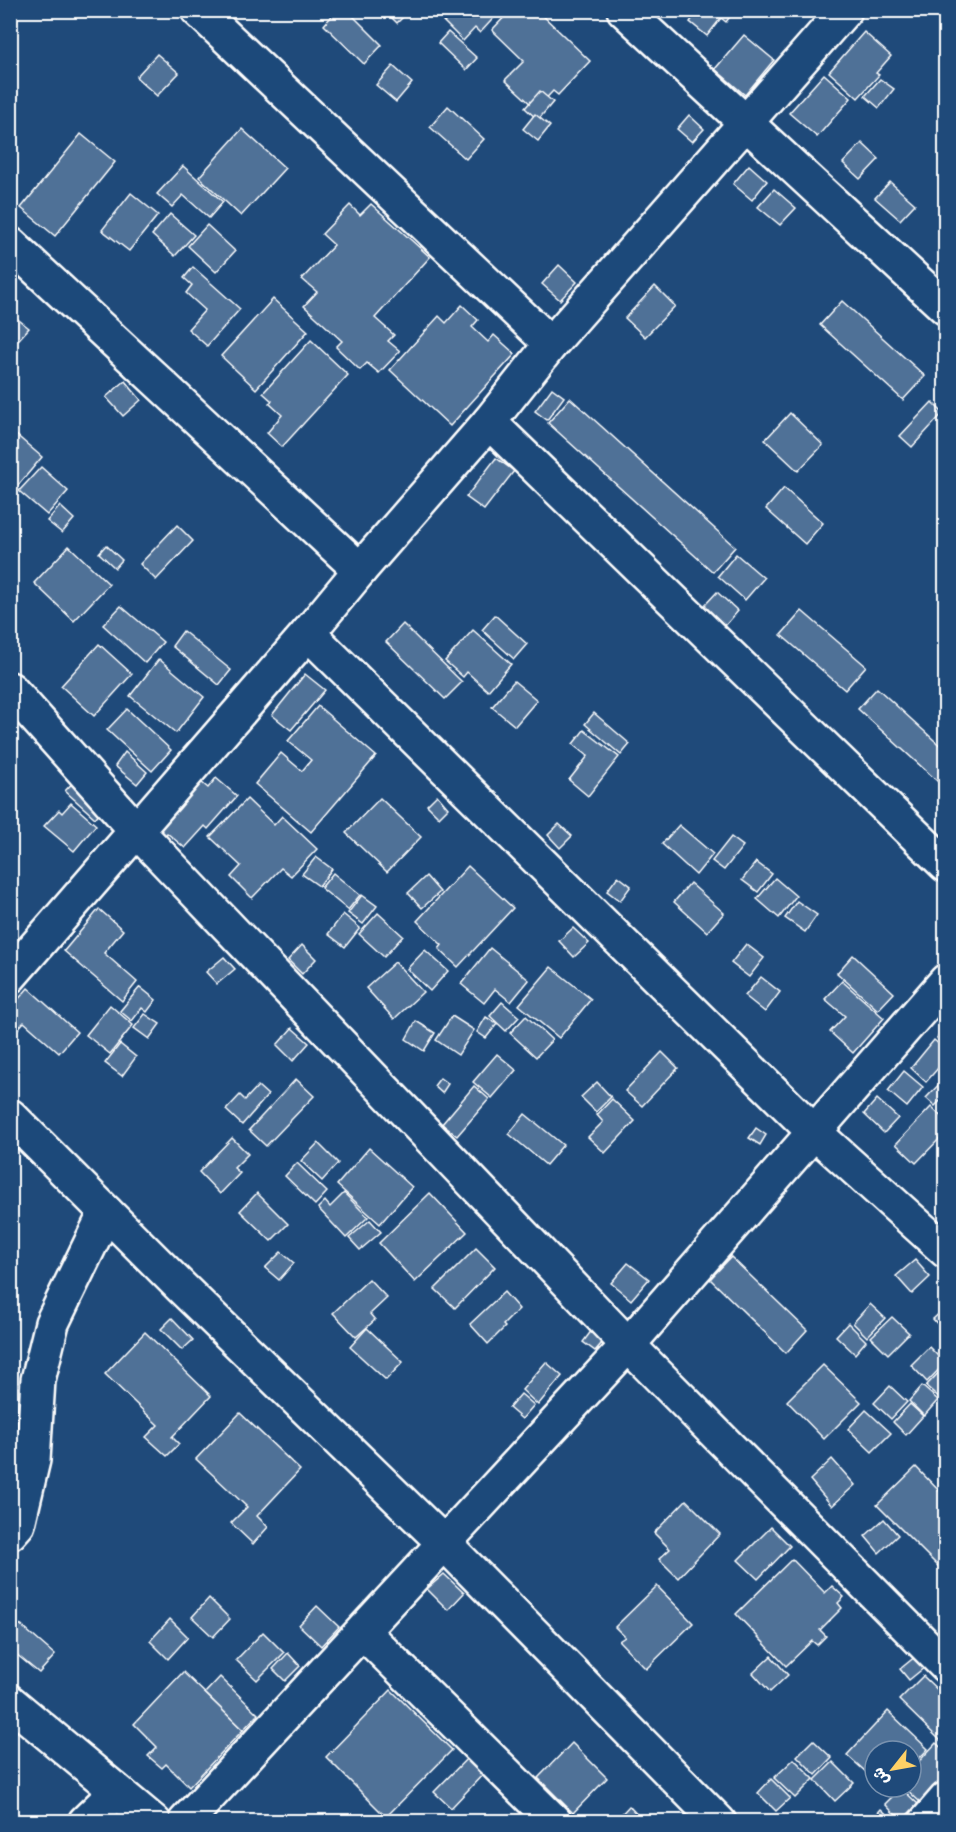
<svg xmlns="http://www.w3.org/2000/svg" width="956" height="1832" font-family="Sriracha,'Playpen Sans Arabic',sans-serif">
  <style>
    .building { fill: #507197; stroke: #fff; stroke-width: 1.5 }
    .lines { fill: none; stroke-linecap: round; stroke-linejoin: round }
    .street-casing { stroke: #fff; stroke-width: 38 }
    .street { stroke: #1f4a7a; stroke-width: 33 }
  </style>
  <rect width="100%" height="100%" fill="#1f4a7a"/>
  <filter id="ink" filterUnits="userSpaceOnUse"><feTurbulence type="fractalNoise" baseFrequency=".0167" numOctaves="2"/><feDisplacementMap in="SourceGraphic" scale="12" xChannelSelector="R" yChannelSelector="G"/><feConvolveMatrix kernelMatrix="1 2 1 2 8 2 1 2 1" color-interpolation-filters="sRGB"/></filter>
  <g filter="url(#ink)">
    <!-- building -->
    <g class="building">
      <polygon points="337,10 347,10 382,45 364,64 324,25"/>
      <polygon points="384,10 410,10 397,23"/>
      <polygon points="453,10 501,10 480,33 475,28 463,41 443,21"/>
      <polygon points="511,10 537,10 590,61 558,95 553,91 536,109 505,80 524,61 492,30"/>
      <polygon points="698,10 735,10 726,22 721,18 707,36 690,22"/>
      <polygon points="448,32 477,58 466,70 438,43"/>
      <polygon points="864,32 891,56 876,73 879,75 858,98 829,72"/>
      <polygon points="744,35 774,60 745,95 715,69"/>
      <polygon points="157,54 179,73 157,96 136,77"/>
      <polygon points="393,66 412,83 396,102 376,85"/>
      <polygon points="824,74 851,98 817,137 789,113"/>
      <polygon points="880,79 894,89 879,108 865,96"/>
      <polygon points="540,91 553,102 538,120 525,108"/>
      <polygon points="448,106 484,139 466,159 430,127"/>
      <polygon points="535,114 550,126 538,141 523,129"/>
      <polygon points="689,115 704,129 692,142 677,129"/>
      <polygon points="242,129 285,168 241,216 199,177"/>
      <polygon points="81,134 115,162 55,236 21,208"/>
      <polygon points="862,143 879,159 860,179 843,163"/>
      <polygon points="749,165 767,181 752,200 733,184"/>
      <polygon points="183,166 223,202 209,218 183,195 172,207 157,194"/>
      <polygon points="890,182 915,204 900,220 875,198"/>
      <polygon points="774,189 796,208 780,225 758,207"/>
      <polygon points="131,193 158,215 129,251 102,230"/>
      <polygon points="371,204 430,257 375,318 394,335 388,341 400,351 379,373 367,363 360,370 336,347 342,341 304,306 317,292 302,279 334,245 322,234 350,205 360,215"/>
      <polygon points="170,214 194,235 175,256 152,235"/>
      <polygon points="207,225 235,251 216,272 188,246"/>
      <polygon points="559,265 577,282 560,300 542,284"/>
      <polygon points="193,267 240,309 207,346 188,329 205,310 186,293 192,285 184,278"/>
      <polygon points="655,286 675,306 645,337 625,318"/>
      <polygon points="273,299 308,331 256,389 221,356"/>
      <polygon points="842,301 925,376 903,400 820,325"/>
      <polygon points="462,305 478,320 472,327 488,342 494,335 515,354 450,426 390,370 439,316 446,323"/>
      <polygon points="10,313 29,328 10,349"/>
      <polygon points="311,340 348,375 282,447 267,433 282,415 269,403 272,401 263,393"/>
      <polygon points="125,381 141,400 123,416 106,397"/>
      <polygon points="552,388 564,397 547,420 535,411"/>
      <polygon points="570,398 735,547 713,572 548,423"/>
      <polygon points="932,402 943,413 912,447 900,436"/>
      <polygon points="790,413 823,445 798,471 765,440"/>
      <polygon points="14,433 42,457 15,489 10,485 10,438"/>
      <polygon points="496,458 514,471 484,510 466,497"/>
      <polygon points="41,467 68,491 47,515 19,491"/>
      <polygon points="784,488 823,523 805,544 766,509"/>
      <polygon points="60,506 74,519 62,533 47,521"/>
      <polygon points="177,525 193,541 156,580 140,564"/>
      <polygon points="106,545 122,560 115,568 99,553"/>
      <polygon points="69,546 109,584 74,621 34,583"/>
      <polygon points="736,554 764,578 745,600 718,576"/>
      <polygon points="717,592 738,611 725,626 704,606"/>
      <polygon points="121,606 163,642 145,663 103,625"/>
      <polygon points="802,611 866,666 845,690 781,635"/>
      <polygon points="495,615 527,644 514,659 482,630"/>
      <polygon points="403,624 462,682 445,699 386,642"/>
      <polygon points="473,630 511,664 488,691 467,672 463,677 445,661"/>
      <polygon points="183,631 231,670 219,685 172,646"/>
      <polygon points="99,644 132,674 94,716 61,686"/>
      <polygon points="159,659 204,697 176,733 130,696"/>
      <polygon points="305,674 325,690 291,730 272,715"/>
      <polygon points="514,681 537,700 515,726 492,707"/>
      <polygon points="877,688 946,751 946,789 858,709"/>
      <polygon points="318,706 376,756 311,832 255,784 281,753 302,771 311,760 288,741"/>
      <polygon points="127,709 171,750 152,771 107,730"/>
      <polygon points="594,713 630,744 621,755 585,724"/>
      <polygon points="584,730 619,757 588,796 569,780 588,756 573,744"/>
      <polygon points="125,752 147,772 137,784 115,766"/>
      <polygon points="79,776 109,803 95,818 65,791"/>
      <polygon points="216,778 237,796 208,829 205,826 185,848 167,833 158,843 145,832 177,796 183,802 201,782 208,788"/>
      <polygon points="437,795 448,808 439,817 427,805"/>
      <polygon points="380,798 421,837 387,872 346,833"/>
      <polygon points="247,799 274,825 282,816 317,849 291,876 281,868 252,898 231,877 241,866 210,837"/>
      <polygon points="71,803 96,825 74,851 44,826 59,810 62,813"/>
      <polygon points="559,824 572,836 560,848 548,835"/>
      <polygon points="679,825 713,854 696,875 662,844"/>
      <polygon points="731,837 743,846 724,870 712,861"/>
      <polygon points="316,857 332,869 319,886 302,874"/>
      <polygon points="756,862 772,874 758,892 742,880"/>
      <polygon points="468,866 513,908 458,967 439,949 442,945 417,921"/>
      <polygon points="333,873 360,895 348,910 321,888"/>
      <polygon points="426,876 440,892 422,908 408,893"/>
      <polygon points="618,876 631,886 620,901 607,891"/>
      <polygon points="775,878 796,896 779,918 757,899"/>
      <polygon points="690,883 724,913 707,932 674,902"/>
      <polygon points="362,895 377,906 363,924 348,913"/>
      <polygon points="797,901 817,915 805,932 785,918"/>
      <polygon points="99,909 123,930 104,953 137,982 122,1001 64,951"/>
      <polygon points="378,913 403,936 384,957 359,934"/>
      <polygon points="343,914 360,928 345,947 328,934"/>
      <polygon points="573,928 589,943 574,957 559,941"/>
      <polygon points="746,944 764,958 749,977 731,963"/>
      <polygon points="302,945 316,959 302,974 288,960"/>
      <polygon points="490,948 529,980 511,1002 495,989 484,1003 461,984"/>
      <polygon points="425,950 448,971 430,991 407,969"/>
      <polygon points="853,955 894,993 878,1010 837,973"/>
      <polygon points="224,957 235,969 217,984 206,972"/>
      <polygon points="395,962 423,992 394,1019 366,988"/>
      <polygon points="551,967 591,999 559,1038 519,1005"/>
      <polygon points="761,977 780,992 765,1012 745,996"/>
      <polygon points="842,981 884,1018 853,1053 830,1032 845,1016 825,999"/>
      <polygon points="140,987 156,1000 147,1012 142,1008 132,1021 120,1011"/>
      <polygon points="28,988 77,1032 59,1053 24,1022 16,1031 10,1026 10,1009"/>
      <polygon points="502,1002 519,1017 506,1031 490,1016"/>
      <polygon points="110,1005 133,1025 110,1054 86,1035"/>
      <polygon points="145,1014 160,1024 149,1039 134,1028"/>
      <polygon points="452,1016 474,1030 458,1055 436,1040"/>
      <polygon points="526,1016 552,1040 536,1057 510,1033"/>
      <polygon points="486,1017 497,1024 486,1038 477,1032"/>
      <polygon points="416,1021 435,1033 424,1051 406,1039"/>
      <polygon points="292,1028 309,1043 293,1061 277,1045"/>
      <polygon points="946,1028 946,1045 937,1038"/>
      <polygon points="934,1040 946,1050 946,1059 926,1082 911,1068"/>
      <polygon points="120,1044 136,1057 122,1076 105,1063"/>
      <polygon points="662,1052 678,1068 642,1106 625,1091"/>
      <polygon points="497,1054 516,1070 492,1098 473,1082"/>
      <polygon points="904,1071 923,1087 907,1107 888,1091"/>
      <polygon points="946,1077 946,1106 940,1101 935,1106 926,1098"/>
      <polygon points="440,1078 448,1084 442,1093 434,1086"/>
      <polygon points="296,1079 314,1096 266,1146 249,1130"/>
      <polygon points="597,1082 611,1097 596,1112 581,1097"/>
      <polygon points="258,1086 268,1095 242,1125 226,1110 240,1095 245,1100"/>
      <polygon points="474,1086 489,1099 457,1136 442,1124"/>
      <polygon points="612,1099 635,1121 605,1153 588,1137 603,1122 597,1115"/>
      <polygon points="877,1099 898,1118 884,1133 864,1114"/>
      <polygon points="931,1107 946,1121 946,1132 916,1163 896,1144"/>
      <polygon points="525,1114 563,1145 546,1165 509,1134"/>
      <polygon points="756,1128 766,1135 760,1145 749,1138"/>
      <polygon points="232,1138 248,1154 234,1168 240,1173 220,1194 199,1172"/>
      <polygon points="318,1143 338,1163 322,1181 301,1161"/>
      <polygon points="369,1148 412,1187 380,1224 337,1185"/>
      <polygon points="297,1163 327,1192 315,1205 285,1176"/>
      <polygon points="257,1193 288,1224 271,1241 240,1211"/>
      <polygon points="344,1193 368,1217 346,1238 318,1208 325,1201 330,1207"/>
      <polygon points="430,1193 467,1232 415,1282 379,1243"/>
      <polygon points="370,1220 381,1232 360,1250 349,1238"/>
      <polygon points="476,1248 495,1267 455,1308 435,1289"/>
      <polygon points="281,1252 294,1263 279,1280 265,1268"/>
      <polygon points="731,1257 807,1330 786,1353 710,1279"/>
      <polygon points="915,1260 930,1277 912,1294 896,1276"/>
      <polygon points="628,1263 649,1279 631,1300 611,1283"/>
      <polygon points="369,1279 387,1298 370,1314 375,1320 356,1337 333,1313"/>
      <polygon points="504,1292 519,1309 503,1325 505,1327 488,1344 470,1324"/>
      <polygon points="870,1304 885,1318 867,1337 853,1323"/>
      <polygon points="943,1310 946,1312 946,1322 940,1327 933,1319"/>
      <polygon points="892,1317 909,1333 888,1354 871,1337"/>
      <polygon points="172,1318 193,1340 182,1350 161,1329"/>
      <polygon points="848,1323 866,1341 855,1354 836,1336"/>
      <polygon points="595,1326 608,1336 595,1351 583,1342"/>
      <polygon points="367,1328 403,1362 386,1380 350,1347"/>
      <polygon points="145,1332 211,1396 172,1437 179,1444 167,1456 146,1437 158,1425 105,1374"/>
      <polygon points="929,1347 945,1363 927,1382 911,1365"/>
      <polygon points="546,1362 562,1376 538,1405 522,1390"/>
      <polygon points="823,1365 861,1402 824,1439 787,1401"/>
      <polygon points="945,1366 946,1394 941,1399 926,1386"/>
      <polygon points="890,1386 907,1402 891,1419 874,1403"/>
      <polygon points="922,1386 938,1400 924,1416 909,1401"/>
      <polygon points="521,1394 534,1405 522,1419 509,1408"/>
      <polygon points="910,1404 923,1416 906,1435 893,1422"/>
      <polygon points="866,1410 891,1433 872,1452 848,1429"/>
      <polygon points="240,1413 300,1470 257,1516 268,1527 253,1544 231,1523 247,1507 196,1459"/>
      <polygon points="832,1459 855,1485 832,1506 810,1480"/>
      <polygon points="916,1467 946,1498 945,1573 877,1505"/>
      <polygon points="686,1500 720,1534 678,1578 659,1559 670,1549 654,1533"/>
      <polygon points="884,1519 898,1535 879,1553 865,1536"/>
      <polygon points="771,1527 790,1546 758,1579 738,1560"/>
      <polygon points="792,1559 825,1593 832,1586 844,1597 838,1603 842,1608 820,1630 826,1636 817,1645 812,1641 786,1666 736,1614"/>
      <polygon points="444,1574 464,1593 448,1610 427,1589"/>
      <polygon points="657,1586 693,1623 646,1669 619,1641 625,1637 615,1627"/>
      <polygon points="209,1598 230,1619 213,1637 192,1617"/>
      <polygon points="317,1606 339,1627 321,1646 299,1625"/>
      <polygon points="10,1616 55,1655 39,1673 10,1649"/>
      <polygon points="170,1619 188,1637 168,1659 150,1641"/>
      <polygon points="263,1632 284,1653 257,1680 236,1660"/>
      <polygon points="288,1653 300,1666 285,1681 273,1669"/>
      <polygon points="771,1656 788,1675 770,1692 753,1673"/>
      <polygon points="916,1656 925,1667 909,1680 900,1669"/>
      <polygon points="183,1672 243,1730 189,1787 166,1764 162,1768 148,1756 157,1747 134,1724"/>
      <polygon points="923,1676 946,1698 946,1746 899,1700"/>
      <polygon points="220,1677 258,1714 243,1730 205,1693"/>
      <polygon points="391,1690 452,1750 386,1817 326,1757"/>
      <polygon points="888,1711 928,1749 911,1767 911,1751 875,1751 875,1780 847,1755"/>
      <polygon points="813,1740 832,1758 816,1775 797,1756"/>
      <polygon points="572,1743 607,1778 573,1813 538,1778"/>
      <polygon points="936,1743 946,1752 946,1775 920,1802 904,1787 911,1787 911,1770"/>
      <polygon points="472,1753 488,1769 451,1808 434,1792"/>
      <polygon points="794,1759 814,1779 795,1798 774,1778"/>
      <polygon points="833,1762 854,1783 835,1801 815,1780"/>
      <polygon points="771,1779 790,1798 776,1811 758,1793"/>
      <polygon points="901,1788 918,1804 901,1821 885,1804"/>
      <polygon points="629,1806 644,1822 614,1822"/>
      <polygon points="881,1809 895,1822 870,1822"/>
    </g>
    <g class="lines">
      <!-- street casing -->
      <g class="street-casing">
        <g id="street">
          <polyline points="198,10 551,344"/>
          <polyline points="624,10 946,308"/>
          <polyline points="10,244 360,570"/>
          <polyline points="489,422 946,865"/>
          <polyline points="308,633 813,1131 946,1251"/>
          <polyline points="10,689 137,831 628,1345 946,1666"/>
          <polyline points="10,976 308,633 360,570 489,422 551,344 845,10"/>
          <polyline points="10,1116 181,1287 443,1542 719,1822"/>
          <polyline points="10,1533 18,1524 33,1460 38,1380 52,1323 106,1212"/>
          <polyline points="363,1632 555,1822"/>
          <polyline points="10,1702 154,1822"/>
          <polyline points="85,1822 116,1792"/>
          <polyline points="185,1822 628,1345 946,981"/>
          <polyline points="926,1822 946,1799"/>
        </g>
      </g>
      <!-- street -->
      <use href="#street" class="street"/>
    </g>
  </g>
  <!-- margin -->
  <rect width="956" height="1832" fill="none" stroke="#1f4a7a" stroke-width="36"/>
  <rect x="18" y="18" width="920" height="1796" fill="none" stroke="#fff" stroke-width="2" filter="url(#ink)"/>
  <!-- north arrow -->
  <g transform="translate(893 1769) rotate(239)"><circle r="28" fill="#1f4a7a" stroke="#7992af" stroke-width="1.5"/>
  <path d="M0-4.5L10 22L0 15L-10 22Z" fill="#ffd166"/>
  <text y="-9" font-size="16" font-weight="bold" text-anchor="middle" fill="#ffffff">ش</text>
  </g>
</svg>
